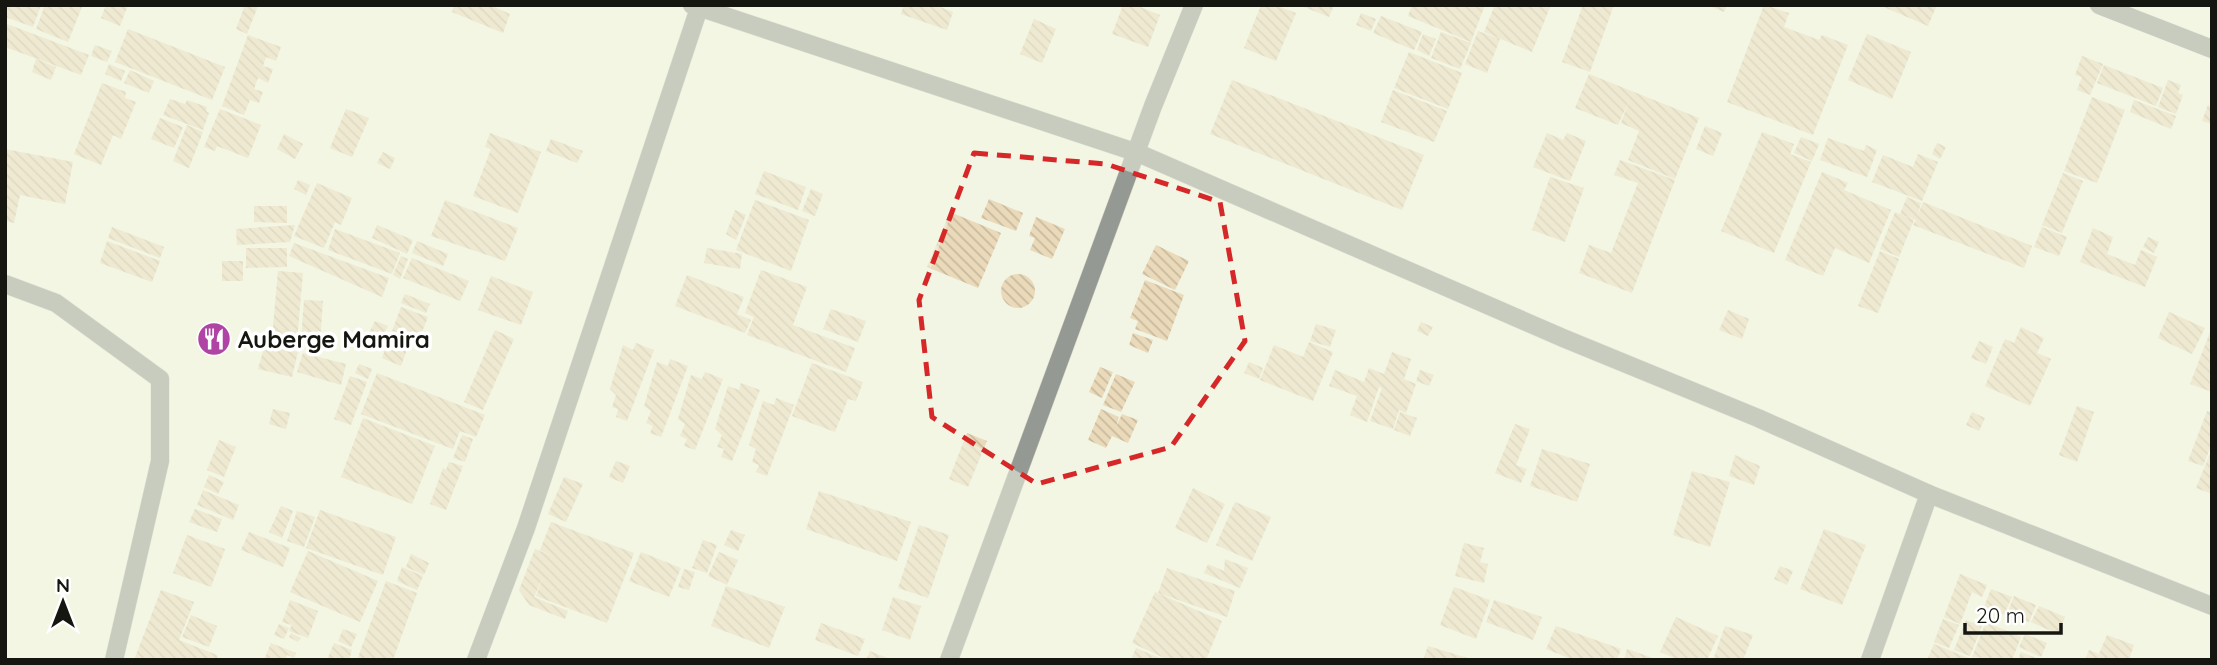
<svg xmlns="http://www.w3.org/2000/svg" width="2217" height="665" font-family="Quicksand,sans-serif">
  <style>
    .building { fill: url(#building-back-hatch) }
    .lines { fill: none; stroke-linecap: round; stroke-linejoin: round }
    .minor-casing { stroke: #cfd1c1; stroke-width: 19 }
    .minor { stroke: #949993; stroke-width: 18 }
    .marked { fill: none; stroke: #d62828; stroke-width: 5; stroke-dasharray: 14 9; stroke-linejoin: round }
    .labels { text-anchor: middle; dominant-baseline: central; stroke-width: 7; stroke-linejoin: round; paint-order: stroke }
    .poi-label { font-size: 24px; font-weight: bold; fill: #161611; stroke: #fff; text-anchor: start }
  </style>
  <defs>
    <pattern id="building-back-hatch" width="6" height="6" patternUnits="userSpaceOnUse" patternTransform="scale(1.75)"><rect width="6" height="6" fill="#eadaba"/><path d="M-1 5l2 2M0 0l6 6M5-1l2 2" fill="none" stroke="#c8ba9f"/></pattern>
  </defs>
  <rect width="100%" height="100%" fill="#f2f5e3"/>
  <!-- building -->
  <g class="building">
    <polygon points="7,5 41,5 33,27 5,17"/>
    <polygon points="45,5 82,7 68,42 36,29"/>
    <polygon points="106,5 128,5 120,26 101,18"/>
    <polygon points="245,5 258,6 247,34 236,29"/>
    <polygon points="454,5 490,5 510,14 503,33 452,12"/>
    <polygon points="904,5 935,5 953,12 947,30 901,14"/>
    <polygon points="1123,5 1135,5 1160,15 1148,47 1112,34"/>
    <polygon points="1261,5 1275,5 1296,13 1276,61 1244,48"/>
    <polygon points="1299,5 1334,5 1329,17"/>
    <polygon points="1412,5 1485,5 1471,42 1408,16"/>
    <polygon points="1495,5 1551,5 1532,52 1484,32"/>
    <polygon points="1583,5 1614,5 1590,72 1562,62"/>
    <polygon points="1707,5 1727,5 1724,12"/>
    <polygon points="1764,5 1789,13 1784,27 1819,40 1822,35 1848,45 1813,135 1727,102"/>
    <polygon points="1879,5 1933,5 1936,7 1928,26"/>
    <polygon points="1361,13 1376,19 1371,31 1356,25"/>
    <polygon points="1381,16 1422,32 1414,50 1373,33"/>
    <polygon points="1034,19 1056,29 1042,63 1020,54"/>
    <polygon points="7,24 89,55 81,75 5,47"/>
    <polygon points="128,29 225,67 212,100 115,62"/>
    <polygon points="1478,31 1500,39 1487,73 1465,64"/>
    <polygon points="1441,32 1471,43 1460,69 1431,58"/>
    <polygon points="1423,34 1436,39 1429,56 1417,50"/>
    <polygon points="1867,34 1911,52 1892,99 1848,80"/>
    <polygon points="248,35 281,47 276,61 266,57 263,66 273,69 268,83 258,78 254,89 263,92 259,103 250,100 244,115 222,106"/>
    <polygon points="95,45 112,51 107,62 91,56"/>
    <polygon points="1409,52 1462,73 1448,109 1394,88"/>
    <polygon points="2082,56 2103,64 2090,95 2077,90 2082,77 2075,75"/>
    <polygon points="36,59 56,67 51,80 32,72"/>
    <polygon points="109,64 125,71 121,81 105,74"/>
    <polygon points="2104,65 2163,88 2156,106 2097,83"/>
    <polygon points="130,70 154,81 149,93 124,83"/>
    <polygon points="1589,74 1699,118 1675,179 1628,160 1639,131 1621,123 1629,101 1618,125 1575,108"/>
    <polygon points="1232,80 1424,155 1402,210 1210,134"/>
    <polygon points="2168,80 2181,85 2178,93 2183,95 2176,114 2158,107"/>
    <polygon points="102,83 126,92 125,98 136,102 121,139 113,135 101,165 74,154"/>
    <polygon points="1393,90 1447,111 1434,142 1381,122"/>
    <polygon points="2092,97 2125,110 2097,183 2064,171"/>
    <polygon points="170,99 185,104 187,100 207,107 206,111 209,113 203,130 163,115"/>
    <polygon points="2134,100 2176,116 2171,129 2130,112"/>
    <polygon points="2208,105 2212,107 2212,124 2202,121"/>
    <polygon points="220,109 261,125 248,158 217,146 215,151 204,147"/>
    <polygon points="346,109 369,118 352,157 330,148"/>
    <polygon points="160,118 183,127 174,148 151,139"/>
    <polygon points="187,125 203,132 189,168 173,161"/>
    <polygon points="1705,126 1722,133 1713,156 1696,149"/>
    <polygon points="1762,132 1794,144 1790,154 1811,162 1774,253 1721,231"/>
    <polygon points="490,133 541,152 518,213 473,196 491,149 485,147"/>
    <polygon points="1547,133 1563,140 1567,133 1586,141 1570,181 1533,167"/>
    <polygon points="284,134 303,144 295,159 277,149"/>
    <polygon points="1801,137 1819,144 1812,161 1794,153"/>
    <polygon points="1828,138 1864,151 1866,145 1877,150 1867,177 1820,160"/>
    <polygon points="551,139 583,151 577,163 546,151"/>
    <polygon points="1937,143 1946,147 1940,159 1932,154"/>
    <polygon points="5,149 73,162 65,204 20,195 14,223 5,221"/>
    <polygon points="383,152 395,158 390,169 377,163"/>
    <polygon points="1918,154 1938,162 1922,201 1872,182 1883,155 1913,167"/>
    <polygon points="1620,160 1675,180 1632,293 1579,273 1589,245 1611,253 1638,183 1614,175"/>
    <polygon points="764,171 806,187 798,210 755,194"/>
    <polygon points="1822,172 1848,183 1844,190 1891,210 1869,263 1835,248 1823,276 1785,260"/>
    <polygon points="2063,173 2083,181 2062,233 2042,225"/>
    <polygon points="1550,177 1584,188 1565,242 1532,230"/>
    <polygon points="298,180 310,185 306,195 294,189"/>
    <polygon points="317,183 352,198 341,225 335,222 324,248 294,236"/>
    <polygon points="811,189 823,194 815,216 802,211"/>
    <polygon points="1907,197 1921,203 1917,217 1923,202 2032,246 2024,268 1913,225 1916,220 1900,214"/>
    <polygon points="989,199 1023,213 1016,231 981,218"/>
    <polygon points="445,200 518,228 505,261 431,236"/>
    <polygon points="755,200 809,220 791,271 736,250"/>
    <polygon points="254,206 287,206 287,223 254,222"/>
    <polygon points="735,210 746,215 736,240 726,234"/>
    <polygon points="950,212 1001,233 978,288 927,267"/>
    <polygon points="1895,212 1914,220 1899,257 1880,249"/>
    <polygon points="1036,217 1065,229 1052,259 1030,250 1035,238 1029,236"/>
    <polygon points="295,225 290,242 237,245 236,229"/>
    <polygon points="377,225 413,240 407,254 372,238"/>
    <polygon points="112,227 164,247 160,258 108,238"/>
    <polygon points="2042,227 2067,237 2059,256 2034,247"/>
    <polygon points="2093,228 2113,237 2107,254 2135,265 2141,250 2157,257 2145,287 2080,262"/>
    <polygon points="335,229 400,253 392,274 328,250"/>
    <polygon points="2148,237 2159,242 2154,253 2143,247"/>
    <polygon points="107,241 160,261 152,282 100,263"/>
    <polygon points="417,241 448,254 443,266 412,253"/>
    <polygon points="294,243 389,278 382,297 289,256"/>
    <polygon points="1156,245 1189,261 1175,290 1142,274"/>
    <polygon points="246,248 287,248 287,267 246,268"/>
    <polygon points="707,248 742,254 740,269 704,263"/>
    <polygon points="1880,251 1899,259 1878,313 1858,306"/>
    <polygon points="401,256 408,259 400,279 393,275"/>
    <polygon points="412,258 469,281 460,301 403,278"/>
    <rect x="222" y="261" width="21" height="20"/>
    <polygon points="761,270 807,287 793,325 855,348 846,372 747,335 754,317 745,313"/>
    <polygon points="278,271 303,273 297,340 272,338"/>
    <circle cx="1018" cy="291" r="17"/>
    <polygon points="687,275 744,297 737,314 751,320 745,333 675,306"/>
    <polygon points="491,276 533,292 521,325 478,310"/>
    <polygon points="1145,280 1184,295 1167,341 1135,329 1138,321 1130,318"/>
    <polygon points="405,294 430,304 426,313 401,303"/>
    <polygon points="304,300 323,301 320,342 301,340"/>
    <polygon points="401,307 428,317 416,347 409,344 401,366 382,358"/>
    <polygon points="831,309 866,321 858,342 823,329"/>
    <polygon points="1728,310 1749,319 1742,339 1719,330"/>
    <polygon points="2169,312 2205,328 2192,354 2158,338"/>
    <polygon points="375,321 388,326 381,341 368,335"/>
    <polygon points="1421,322 1433,327 1428,336 1417,331"/>
    <polygon points="1316,324 1336,330 1330,347 1310,341"/>
    <polygon points="2021,327 2044,338 2037,353 2051,359 2030,406 1985,386 2005,339 2014,343"/>
    <polygon points="2212,327 2212,392 2190,384"/>
    <polygon points="495,330 514,339 483,410 464,402"/>
    <polygon points="1133,333 1153,340 1148,353 1129,345"/>
    <polygon points="1979,341 1993,347 1986,364 1971,358"/>
    <polygon points="1309,342 1333,352 1313,401 1260,380 1274,345 1303,357"/>
    <polygon points="636,343 654,350 627,421 616,417 618,409 612,407 616,395 610,389 623,345 633,350"/>
    <polygon points="265,344 298,352 292,377 258,369"/>
    <polygon points="1392,352 1411,359 1404,379 1416,384 1406,413 1399,410 1393,429 1370,421 1382,388 1379,387 1367,422 1350,415 1357,396 1329,386 1335,370 1364,382 1369,368 1384,374"/>
    <polygon points="303,353 346,364 341,385 297,372"/>
    <polygon points="670,359 688,366 661,437 650,433 653,426 646,423 651,411 644,406 657,362 668,366"/>
    <polygon points="1249,362 1263,368 1259,379 1244,373"/>
    <polygon points="812,363 863,382 856,401 848,399 835,432 792,416"/>
    <polygon points="359,364 372,369 368,379 355,373"/>
    <polygon points="1100,367 1113,372 1102,398 1089,392"/>
    <polygon points="1420,370 1434,375 1429,386 1416,381"/>
    <polygon points="705,372 723,379 695,450 684,446 687,439 680,436 685,424 678,419 691,375 702,379"/>
    <polygon points="377,373 485,415 476,437 460,431 453,449 361,414"/>
    <polygon points="1116,374 1135,382 1121,412 1103,405"/>
    <polygon points="350,376 367,382 351,425 334,419"/>
    <polygon points="741,383 760,390 732,461 721,457 724,449 717,447 722,435 715,429 728,386 739,390"/>
    <polygon points="776,398 794,405 767,476 756,472 759,465 752,462 756,449 749,445 763,401 774,405"/>
    <polygon points="2077,406 2094,412 2077,462 2059,455"/>
    <polygon points="273,409 290,413 286,429 269,424"/>
    <polygon points="1101,409 1119,417 1116,427 1122,414 1138,420 1128,443 1112,436 1106,448 1088,440"/>
    <polygon points="2207,411 2212,413 2212,443 2203,466 2188,461"/>
    <polygon points="1400,412 1417,418 1410,436 1394,430"/>
    <polygon points="1972,412 1985,418 1979,431 1966,425"/>
    <polygon points="363,418 435,446 412,504 341,477"/>
    <polygon points="1515,424 1530,429 1516,465 1527,469 1521,483 1495,473"/>
    <polygon points="967,433 987,441 968,487 949,479"/>
    <polygon points="462,435 473,439 465,462 453,458"/>
    <polygon points="219,440 236,447 224,477 207,470"/>
    <polygon points="1542,449 1590,464 1577,502 1530,486"/>
    <polygon points="2212,449 2212,494 2196,488"/>
    <polygon points="1735,455 1760,466 1754,485 1729,476"/>
    <polygon points="616,461 630,466 623,483 609,477"/>
    <polygon points="449,462 463,466 446,510 430,504 443,468 446,470"/>
    <polygon points="1692,471 1730,482 1710,547 1673,535"/>
    <polygon points="209,475 224,482 218,494 204,487"/>
    <polygon points="564,477 583,484 566,522 548,514"/>
    <polygon points="1193,488 1225,504 1207,543 1175,528"/>
    <polygon points="203,490 239,505 233,520 197,505"/>
    <polygon points="819,491 911,522 897,561 806,529"/>
    <polygon points="1235,502 1271,517 1252,561 1216,545"/>
    <polygon points="281,506 293,511 282,538 269,532"/>
    <polygon points="195,509 222,519 217,532 189,522"/>
    <polygon points="320,510 396,537 383,575 306,548"/>
    <polygon points="297,511 315,517 304,547 287,541"/>
    <polygon points="551,522 634,553 607,623 536,596 543,577 534,597 568,611 565,619 529,605 519,590 535,549 552,556 540,550"/>
    <polygon points="919,525 949,535 928,598 898,588"/>
    <polygon points="1824,529 1866,545 1842,605 1800,589"/>
    <polygon points="731,530 745,535 738,551 724,545"/>
    <polygon points="249,532 290,548 283,567 241,550"/>
    <polygon points="187,535 225,549 211,587 173,573"/>
    <polygon points="703,540 717,545 707,573 692,568"/>
    <polygon points="1464,543 1484,548 1480,562 1488,564 1484,583 1455,576"/>
    <polygon points="308,551 378,581 360,622 290,592"/>
    <polygon points="641,552 681,568 669,597 629,581"/>
    <polygon points="719,552 738,560 727,585 708,576"/>
    <polygon points="411,554 429,563 424,575 406,567"/>
    <polygon points="1225,559 1248,568 1240,588 1204,573 1208,564 1224,571"/>
    <polygon points="1780,566 1793,571 1787,585 1774,579"/>
    <polygon points="402,567 423,576 417,590 397,581"/>
    <polygon points="1167,568 1235,591 1227,617 1158,593"/>
    <polygon points="684,569 695,572 689,590 678,587"/>
    <polygon points="1960,574 1987,585 1982,597 1972,592 1960,624 1944,617"/>
    <polygon points="386,581 417,593 393,660 357,660"/>
    <polygon points="726,586 785,607 769,648 711,626"/>
    <polygon points="1454,587 1490,600 1476,639 1440,625"/>
    <polygon points="1991,589 2012,597 2004,615 1984,607"/>
    <polygon points="161,590 194,602 179,640 217,655 218,660 134,660"/>
    <polygon points="1155,592 1222,621 1206,660 1168,660 1132,643"/>
    <polygon points="2014,596 2036,605 2029,622 2007,614"/>
    <polygon points="893,597 921,606 910,640 882,630"/>
    <polygon points="290,600 318,611 308,638 289,631 293,622 291,625 282,622"/>
    <polygon points="1494,600 1542,617 1533,640 1486,622"/>
    <polygon points="2039,606 2065,617 2058,634 2031,622"/>
    <polygon points="191,615 217,626 209,647 182,637"/>
    <polygon points="1676,617 1718,636 1707,660 1679,660 1660,652"/>
    <polygon points="1943,619 1959,625 1949,648 1934,642"/>
    <polygon points="1966,620 1982,626 1970,656 1954,650"/>
    <polygon points="1986,622 2021,637 2012,660 1972,657"/>
    <polygon points="821,623 865,639 858,656 815,640"/>
    <polygon points="279,624 289,628 284,639 274,635"/>
    <polygon points="1556,626 1621,649 1617,660 1574,660 1546,649"/>
    <polygon points="1725,626 1753,635 1743,660 1713,660"/>
    <polygon points="343,629 357,634 351,647 338,641"/>
    <polygon points="291,633 301,638 298,642 289,637"/>
    <polygon points="2025,634 2047,643 2041,657 2019,647"/>
    <polygon points="2107,635 2134,645 2129,660 2085,660 2089,650 2099,654"/>
    <polygon points="271,643 296,653 294,658 287,655 285,660 264,660"/>
    <polygon points="334,643 352,650 349,660 327,660"/>
    <polygon points="1934,644 1973,660 1927,660"/>
    <polygon points="1428,646 1471,659 1471,660 1423,660"/>
    <polygon points="1136,648 1165,660 1131,660"/>
    <polygon points="1627,649 1656,659 1656,660 1624,660"/>
    <polygon points="870,651 892,660 866,660"/>
    <polygon points="2021,652 2041,660 2018,660"/>
  </g>
  <g class="lines">
    <!-- minor casing -->
    <g class="minor-casing">
      <g id="minor">
        <polyline points="692,5 1138,153 1563,338 1758,418 1929,494 2212,606"/>
        <polyline points="2099,5 2212,49"/>
        <polyline points="5,284 56,303 160,379 160,461 114,660"/>
        <polyline points="476,660 526,528 699,8"/>
        <polyline points="949,660 1153,106 1194,5"/>
        <polyline points="1870,660 1929,494"/>
      </g>
    </g>
    <!-- minor -->
    <use href="#minor" class="minor"/>
  </g>
  <!-- marked area -->
  <path d="M0 0H2217V665H0ZM974 153 1106 164 1220 202 1245 341 1171 447 1037 484 932 417 919 300Z" fill="#f2f5e3" fill-opacity=".55" fill-rule="evenodd"/>
  <path class="marked" d="M974 153 1106 164 1220 202 1245 341 1171 447 1037 484 932 417 919 300Z"/>
  <!-- icons -->
  <defs>
    <g id="restaurant-disc" transform="scale(1.75)"><circle r="9.5" fill="#af44a4" stroke="#fff"/><path d="M-5-6h1v4h1v-4h1v4h1v-4h1v5L-1.5 .5V6h-2V.5L-5-1ZM5-6V6H3V1.5H1.5Q1.5-4 5-6Z" fill="#fff"/></g>
  </defs>
  <g fill-rule="evenodd">
    <use href="#restaurant-disc" x="214" y="339"/>
  </g>
  <g class="labels">
    <!-- poi labels -->
    <g class="poi-label">
      <text x="238" y="339">Auberge Mamira</text>
    </g>
  </g>
  <!-- border -->
  <rect width="2217" height="665" fill="none" stroke="#161611" stroke-width="14"/>
  <!-- north arrow -->
  <g transform="translate(63 602)" stroke="#ffffff" stroke-width="5" paint-order="stroke">
  <path d="M0-5L12 26L0 18L-12 26Z" fill="#161611"/>
  <text y="-10" font-size="19" font-weight="bold" text-anchor="middle" fill="#161611">N</text>
  </g>
  <!-- scale -->
  <path d="M1965 623v10h96v-10" fill="none" stroke="#161611" stroke-width="3.5"/>
  <text x="1976" y="623" font-size="21" fill="#161611" stroke="#ffffff" stroke-width="5" paint-order="stroke">20 m</text>
</svg>
